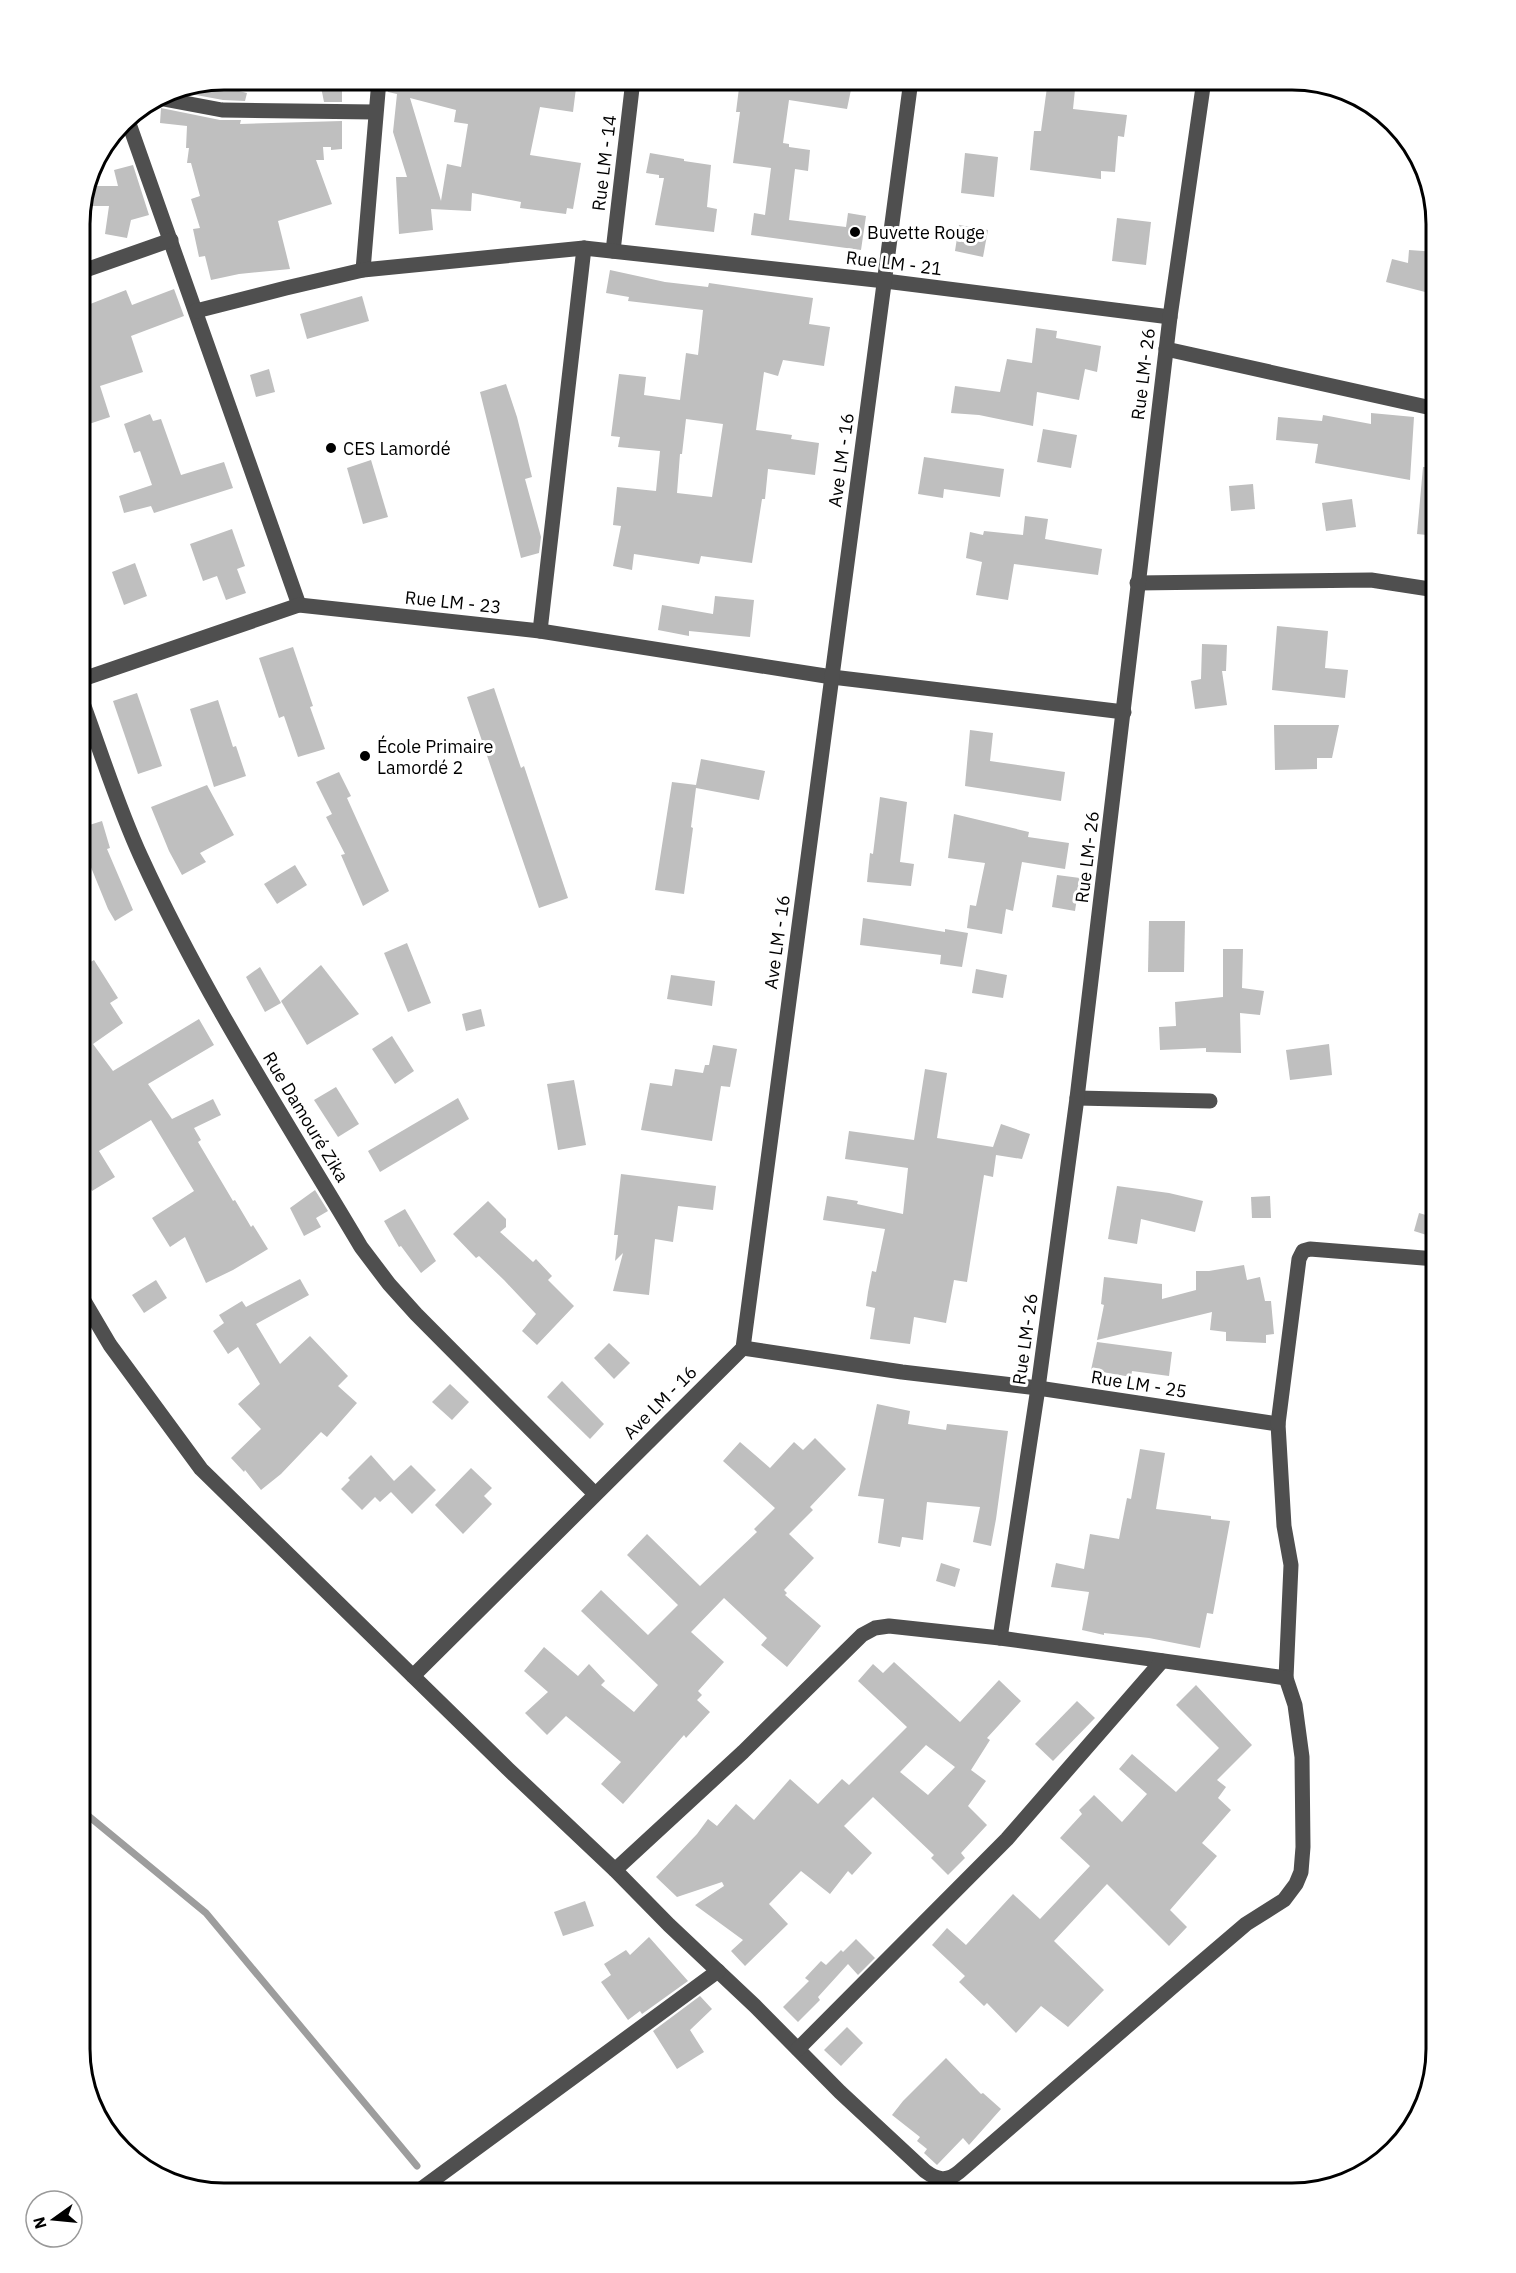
<svg xmlns="http://www.w3.org/2000/svg" width="1516" height="2273" font-family="'IBM Plex Sans',sans-serif">
  <style>
    .lines { fill: none; stroke-linecap: round; stroke-linejoin: round }
    .stream { stroke: #9d9d9d; stroke-width: 7 }
    .building { fill: #bfbfbf; fill-rule: evenodd }
    .minor { stroke: #4f4f4f; stroke-width: 15 }
    .poi-dot { fill: #000; stroke: #fff; stroke-width: 2 }
    .labels { text-anchor: middle; dominant-baseline: central; stroke-width: 6; stroke-linejoin: round; paint-order: stroke }
    .street-label { font-size: 18px; fill: #000; stroke: #fff }
    .poi-label { font-size: 18px; fill: #000; stroke: #fff; text-anchor: start }
    .rim { fill: none; stroke: #000; stroke-width: 3 }
  </style>
  <rect width="100%" height="100%" fill="#fff"/>
  <g class="lines">
    <!-- stream -->
    <polyline class="stream" points="80,1809 206,1913 417,2166"/>
  </g>
  <!-- building -->
  <g class="building">
    <path d="M389 80H428L448 82V80H515L576 88 573 112 540 107 530 155 581 163 573 209 567 208 566 214 520 208 521 202 472 193 471 211 431 209 433 230 399 234 396 177H407L393 132 397 94 388 92ZM410 98 456 110 454 122 468 124 461 167 447 164 441 201Z"/>
    <polygon points="740,80 853,80 847,109 789,100 783,143 789,144 789,147 810,150 808,171 795,169 789,220 846,227 848,213 866,216 861,250 751,235 754,213 765,215 771,168 733,163 740,112 736,112"/>
    <polygon points="1048,80 1076,80 1073,109 1127,115 1124,137 1118,136 1115,172 1101,171 1101,179 1030,170 1034,131 1041,131"/>
    <polygon points="208,83 247,93 245,101 223,100 169,90"/>
    <polygon points="342,84 342,102 324,102 321,87"/>
    <polygon points="161,108 220,120 241,120 240,124 342,121 342,149 331,150 331,147 323,147 324,160 316,160 332,204 278,221 290,269 239,274 211,280 205,256 199,257 193,229 200,228 191,199 200,196 191,163 187,163 189,148 186,148 187,126 160,123"/>
    <polygon points="650,153 684,159 684,161 711,165 707,207 717,209 714,232 655,225 664,178 659,178 659,175 646,173"/>
    <polygon points="965,153 998,157 994,197 961,193"/>
    <polygon points="133,165 149,215 131,220 127,238 105,234 109,206 82,206 86,186 118,186 114,170"/>
    <polygon points="1117,218 1151,222 1146,265 1112,261"/>
    <polygon points="959,225 988,230 983,257 955,251"/>
    <polygon points="1409,250 1437,252 1437,295 1386,282 1392,259 1408,263"/>
    <path d="M610 270 665 282 708 287 709 283 813 298 809 324 830 327 824 366 783 360 778 376 764 372 756 430 792 435 791 439 819 443 815 475 768 469 765 499H762L752 563 701 556 699 564 634 554 632 570 613 566 621 526 613 525 617 487 656 491 660 451 618 447 620 437 611 436 619 374 646 377 644 395 680 400 686 353 698 355 703 310 628 301 629 297 606 293ZM686 419 723 424 712 497 677 493 680 454H682Z"/>
    <polygon points="174,289 184,316 131,336 143,372 100,386 110,417 80,427 80,338 87,335 80,316 80,308 126,290 132,305"/>
    <polygon points="362,296 369,321 307,339 300,314"/>
    <polygon points="1036,328 1057,331 1056,338 1101,346 1097,372 1085,369 1079,400 1037,392 1033,426 979,415 951,413 955,386 1000,392 1007,359 1032,363"/>
    <polygon points="269,369 275,392 256,397 250,375"/>
    <polygon points="506,384 517,417 532,477 525,479 541,537 539,553 521,558 480,392"/>
    <polygon points="1371,413 1414,417 1410,480 1315,463 1318,444 1276,440 1278,417 1322,421 1323,415 1371,424"/>
    <polygon points="150,414 153,421 161,419 181,475 224,462 233,488 154,513 151,506 124,513 119,496 152,485 140,451 134,453 124,424"/>
    <polygon points="1043,429 1077,435 1071,468 1037,462"/>
    <polygon points="924,457 1004,469 1000,497 944,489 943,498 918,494"/>
    <polygon points="371,460 388,517 363,524 347,468"/>
    <polygon points="1423,467 1437,467 1437,536 1417,534"/>
    <polygon points="1253,484 1255,509 1231,511 1229,486"/>
    <polygon points="1352,499 1356,527 1326,531 1322,503"/>
    <polygon points="1025,516 1048,519 1045,539 1102,549 1098,575 1014,564 1008,600 976,595 982,562 966,558 970,532 983,535 984,531 1023,535"/>
    <polygon points="232,529 245,566 237,569 246,593 226,600 217,576 203,581 190,544"/>
    <polygon points="135,563 147,596 124,605 112,572"/>
    <polygon points="715,596 754,600 750,637 689,631 689,636 658,630 662,605 713,614"/>
    <polygon points="1277,626 1328,631 1325,668 1348,670 1345,698 1272,690"/>
    <polygon points="1202,644 1227,645 1226,671 1222,671 1227,705 1195,709 1191,681 1201,679"/>
    <polygon points="293,647 313,706 310,707 325,749 298,757 284,716 279,718 259,658"/>
    <polygon points="494,688 521,768 524,766 568,898 539,908 467,697"/>
    <polygon points="137,693 162,766 138,774 113,701"/>
    <polygon points="218,700 233,747 236,746 246,776 214,787 190,709"/>
    <polygon points="1274,725 1339,725 1332,758 1317,758 1317,769 1275,770"/>
    <polygon points="970,730 993,733 990,761 1065,772 1061,801 965,786"/>
    <polygon points="701,759 765,771 759,800 696,788 691,827 693,828 684,894 655,890 672,782 696,785"/>
    <polygon points="339,772 351,796 347,798 389,891 363,906 341,855 345,854 326,817 332,814 316,782"/>
    <polygon points="207,785 234,835 200,853 206,862 182,875 169,851 151,807"/>
    <polygon points="880,797 907,802 900,862 914,864 911,886 867,882 870,853 873,854"/>
    <polygon points="954,814 1029,832 1028,837 1069,843 1065,869 1022,862 1013,911 1006,909 1002,934 967,928 970,905 976,906 985,863 948,858"/>
    <polygon points="102,821 110,848 107,849 133,910 115,921 108,909 86,855 80,857 80,828"/>
    <polygon points="295,865 307,885 277,904 264,884"/>
    <polygon points="1057,875 1080,878 1075,911 1052,907"/>
    <polygon points="863,918 945,932 945,929 968,933 962,967 940,964 941,955 860,945"/>
    <polygon points="1149,921 1185,921 1184,972 1148,972"/>
    <polygon points="407,943 431,1003 408,1012 384,953"/>
    <polygon points="1223,949 1243,949 1242,988 1264,991 1260,1015 1240,1013 1241,1053 1206,1052 1206,1048 1160,1050 1159,1027 1176,1026 1175,1002 1223,997"/>
    <polygon points="94,960 118,998 110,1003 123,1023 93,1044 113,1071 199,1019 214,1045 148,1084 172,1119 213,1099 221,1115 194,1128 201,1140 198,1142 233,1201 235,1200 251,1227 253,1225 268,1249 233,1270 206,1283 185,1237 170,1247 152,1218 194,1191 151,1120 99,1151 115,1177 92,1191 80,1171 80,968"/>
    <polygon points="321,965 359,1014 307,1045 281,1001"/>
    <polygon points="260,967 281,1003 265,1012 246,977"/>
    <polygon points="976,969 1007,975 1003,998 972,993"/>
    <polygon points="671,975 715,981 712,1006 667,999"/>
    <polygon points="481,1009 485,1026 466,1031 462,1014"/>
    <polygon points="392,1036 414,1071 395,1084 372,1049"/>
    <polygon points="1329,1044 1332,1075 1290,1080 1286,1050"/>
    <polygon points="713,1045 737,1049 730,1087 721,1086 712,1141 641,1130 650,1083 672,1086 675,1069 703,1073 705,1065 709,1065"/>
    <polygon points="925,1069 947,1073 937,1138 993,1147 1001,1124 1030,1134 1022,1159 996,1155 993,1177 984,1175 967,1282 954,1280 946,1323 914,1317 910,1344 870,1339 875,1308 866,1306 868,1292 872,1271 876,1272 885,1229 823,1220 827,1196 858,1201 857,1204 903,1214 908,1168 845,1159 849,1131 914,1140"/>
    <polygon points="574,1080 586,1145 558,1150 547,1084"/>
    <polygon points="336,1087 359,1124 338,1137 314,1100"/>
    <polygon points="458,1098 469,1119 380,1172 368,1151"/>
    <polygon points="621,1174 716,1186 713,1210 678,1206 673,1242 655,1239 649,1295 613,1291 623,1253 615,1261 618,1235 614,1235"/>
    <polygon points="1117,1186 1169,1193 1203,1201 1195,1232 1141,1219 1137,1244 1108,1239"/>
    <polygon points="315,1190 328,1211 316,1218 321,1227 304,1236 290,1208"/>
    <polygon points="1270,1196 1271,1218 1252,1218 1251,1197"/>
    <polygon points="488,1201 506,1219 506,1227 500,1232 533,1262 536,1259 552,1276 548,1280 574,1306 537,1345 522,1331 536,1314 504,1280 479,1256 476,1258 453,1234"/>
    <polygon points="405,1209 436,1261 421,1273 401,1246 399,1247 384,1221"/>
    <polygon points="1419,1213 1436,1218 1436,1238 1414,1231"/>
    <polygon points="1244,1265 1247,1280 1260,1277 1265,1301 1271,1301 1274,1334 1266,1335 1266,1343 1226,1341 1226,1332 1210,1330 1212,1312 1097,1340 1104,1305 1101,1304 1104,1277 1162,1284 1162,1299 1196,1290 1196,1271 1209,1271"/>
    <polygon points="300,1279 309,1295 256,1324 280,1364 310,1336 348,1376 338,1386 357,1403 327,1437 321,1432 281,1474 261,1490 245,1470 244,1472 231,1458 261,1429 238,1404 260,1384 238,1347 228,1354 213,1331 224,1323 219,1315 242,1301 246,1307"/>
    <polygon points="156,1280 167,1298 144,1313 132,1295"/>
    <polygon points="1097,1342 1172,1352 1169,1376 1132,1371 1131,1377 1091,1370"/>
    <polygon points="609,1343 630,1363 614,1379 594,1358"/>
    <polygon points="562,1381 604,1424 590,1439 547,1397"/>
    <polygon points="450,1384 469,1402 452,1420 432,1402"/>
    <polygon points="877,1404 910,1411 908,1424 946,1430 947,1424 1008,1431 996,1519 991,1546 973,1542 980,1507 927,1502 923,1540 902,1537 900,1547 878,1543 884,1499 858,1496"/>
    <polygon points="815,1438 846,1469 810,1507 813,1510 789,1534 814,1558 784,1590 787,1593 785,1595 821,1626 787,1667 761,1645 767,1638 724,1598 691,1632 724,1662 698,1691 702,1695 697,1700 710,1712 686,1738 684,1735 623,1804 601,1784 621,1762 566,1716 547,1735 525,1713 548,1692 524,1671 544,1647 578,1676 589,1664 605,1681 601,1685 634,1712 658,1685 581,1611 601,1590 648,1635 678,1605 627,1555 647,1534 700,1586 757,1532 754,1529 775,1508 723,1461 740,1442 770,1468 794,1442 803,1450"/>
    <polygon points="1140,1449 1165,1453 1156,1509 1211,1516 1211,1519 1230,1521 1213,1614 1207,1613 1200,1648 1149,1638 1104,1633 1104,1635 1082,1630 1089,1592 1051,1587 1056,1563 1084,1569 1090,1534 1119,1539 1127,1498 1131,1499"/>
    <polygon points="371,1455 394,1481 411,1465 436,1490 412,1514 391,1492 380,1502 375,1497 362,1510 341,1489 350,1480 348,1478"/>
    <polygon points="471,1468 492,1488 484,1496 492,1504 463,1534 435,1505"/>
    <polygon points="941,1563 960,1569 955,1587 936,1581"/>
    <path d="M894 1662 960 1722 999 1680 1021 1701 987 1738 990 1740 971 1770 986 1781 968 1806 987 1825 961 1853 965 1858 948 1875 931 1858 934 1855 873 1797 844 1826 872 1853 852 1875 848 1871 830 1894 801 1871 769 1904 788 1924 745 1966 731 1951 743 1940 695 1905 724 1886 722 1882 677 1897 656 1877 697 1834 708 1819 717 1826 736 1804 754 1820 790 1779 818 1804 842 1779 849 1785 907 1727 858 1681 873 1664 883 1673ZM926 1745 955 1767 928 1795 900 1772Z"/>
    <polygon points="1196,1685 1252,1745 1217,1780 1226,1787 1218,1798 1231,1810 1202,1843 1217,1856 1170,1910 1187,1927 1169,1946 1107,1884 1054,1941 1104,1990 1068,2027 1041,2006 1016,2033 987,2003 984,2006 959,1982 965,1976 932,1945 947,1928 966,1945 1013,1894 1040,1919 1090,1866 1060,1838 1082,1814 1079,1810 1094,1795 1122,1822 1147,1794 1119,1769 1132,1754 1176,1792 1219,1748 1176,1705"/>
    <polygon points="1077,1701 1095,1718 1053,1761 1035,1744"/>
    <polygon points="585,1901 594,1926 563,1936 554,1912"/>
    <polygon points="649,1937 688,1981 642,2014 640,2011 628,2020 601,1982 611,1975 604,1964 626,1950 630,1955"/>
    <polygon points="856,1939 875,1958 858,1975 848,1964 818,1997 820,2000 798,2022 783,2007 809,1981 805,1978 821,1961 826,1965 841,1950 843,1952"/>
    <polygon points="700,1996 712,2009 690,2030 704,2052 677,2069 653,2031"/>
    <polygon points="847,2027 863,2043 841,2066 824,2050"/>
    <polygon points="946,2058 981,2094 983,2093 1001,2109 969,2145 963,2138 937,2165 924,2153 927,2149 917,2141 920,2137 892,2115 903,2101"/>
  </g>
  <g class="lines">
    <!-- minor -->
    <g class="minor">
      <polyline points="158,98 222,110 375,112"/>
      <polyline points="127,118 299,605"/>
      <polyline points="613,251 633,80"/>
      <polyline points="363,270 379,80"/>
      <polyline points="80,272 171,240"/>
      <polyline points="196,311 286,288 363,270 584,248 885,281 1170,317"/>
      <polyline points="1166,349 1436,409"/>
      <polyline points="1137,583 1371,580 1436,590"/>
      <polyline points="540,631 584,248"/>
      <polyline points="80,680 299,605 540,631 832,677 1124,712"/>
      <path d="M80 695C100 749 117 805 141 857 203 993 285 1119 361 1247L389 1284 416 1314 595 1494"/>
      <polyline points="1077,1098 1210,1101"/>
      <path d="M80 1294 110 1345 201 1469 508 1769 615 1870 669 1925 755 2006 840 2092 925 2171C937 2180 947 2182 959 2172L1177 1983 1246 1924 1284 1900 1296 1884 1301 1872 1303 1847 1302 1757 1295 1705 1286 1678 1291 1565 1284 1526 1278 1424 1038 1388 902 1372 743 1348"/>
      <polyline points="1278,1424 1299,1259 1303,1251 1310,1249 1436,1259"/>
      <polyline points="1000,1638 1038,1388 1077,1098 1170,317 1204,80"/>
      <polyline points="413,1676 743,1348 911,80"/>
      <polyline points="615,1870 743,1752 862,1635 875,1628 889,1626 1000,1638 1286,1678"/>
      <polyline points="798,2049 1007,1839 1162,1661"/>
      <polyline points="418,2193 421,2189 718,1971"/>
    </g>
  </g>
  <!-- markers -->
  <g class="poi-dot">
    <circle cx="855" cy="232" r="6"/>
    <circle cx="331" cy="448" r="6"/>
    <circle cx="365" cy="756" r="6"/>
  </g>
  <g class="labels">
    <!-- street labels -->
    <g class="street-label">
      <text transform="translate(604 163) rotate(-83)">Rue LM - 14</text>
      <text transform="translate(894 263) rotate(7)">Rue LM - 21</text>
      <text transform="translate(1143 374) rotate(-83)">Rue LM- 26</text>
      <text transform="translate(841 460) rotate(-82)">Ave LM - 16</text>
      <text transform="translate(453 602) rotate(6)">Rue LM - 23</text>
      <text transform="translate(1087 857) rotate(-83)">Rue LM- 26</text>
      <text transform="translate(777 942) rotate(-82)">Ave LM - 16</text>
      <text transform="translate(306 1117) rotate(59)">Rue Damouré Zika</text>
      <text transform="translate(1025 1339) rotate(-82)">Rue LM- 26</text>
      <text transform="translate(1139 1384) rotate(9)">Rue LM - 25</text>
      <text transform="translate(660 1402) rotate(-45)">Ave LM - 16</text>
    </g>
    <!-- poi labels -->
    <g class="poi-label">
      <text x="867" y="232">Buvette Rouge</text>
      <text x="343" y="448">CES Lamordé</text>
      <text x="377" y="746">École Primaire<tspan x="377" dy="21">Lamordé 2</tspan></text>
    </g>
  </g>
  <!-- crop -->
  <path d="M0 0H1516V2273H0ZM224 90H1292A134 134 0 0 1 1426 224V2049A134 134 0 0 1 1292 2183H224A134 134 0 0 1 90 2049V224A134 134 0 0 1 224 90Z" fill="#fff" fill-rule="evenodd"/>
  <path class="rim" d="M224 90H1292A134 134 0 0 1 1426 224V2049A134 134 0 0 1 1292 2183H224A134 134 0 0 1 90 2049V224A134 134 0 0 1 224 90Z"/>
  <!-- north arrow -->
  <g transform="translate(54 2219) rotate(255)"><circle r="28" fill="#ffffff" stroke="#999999" stroke-width="1.5"/>
  <path d="M0-4.5L10 22L0 15L-10 22Z" fill="#000000"/>
  <text y="-9" font-size="16" font-weight="bold" text-anchor="middle" fill="#000000">N</text>
  </g>
</svg>
